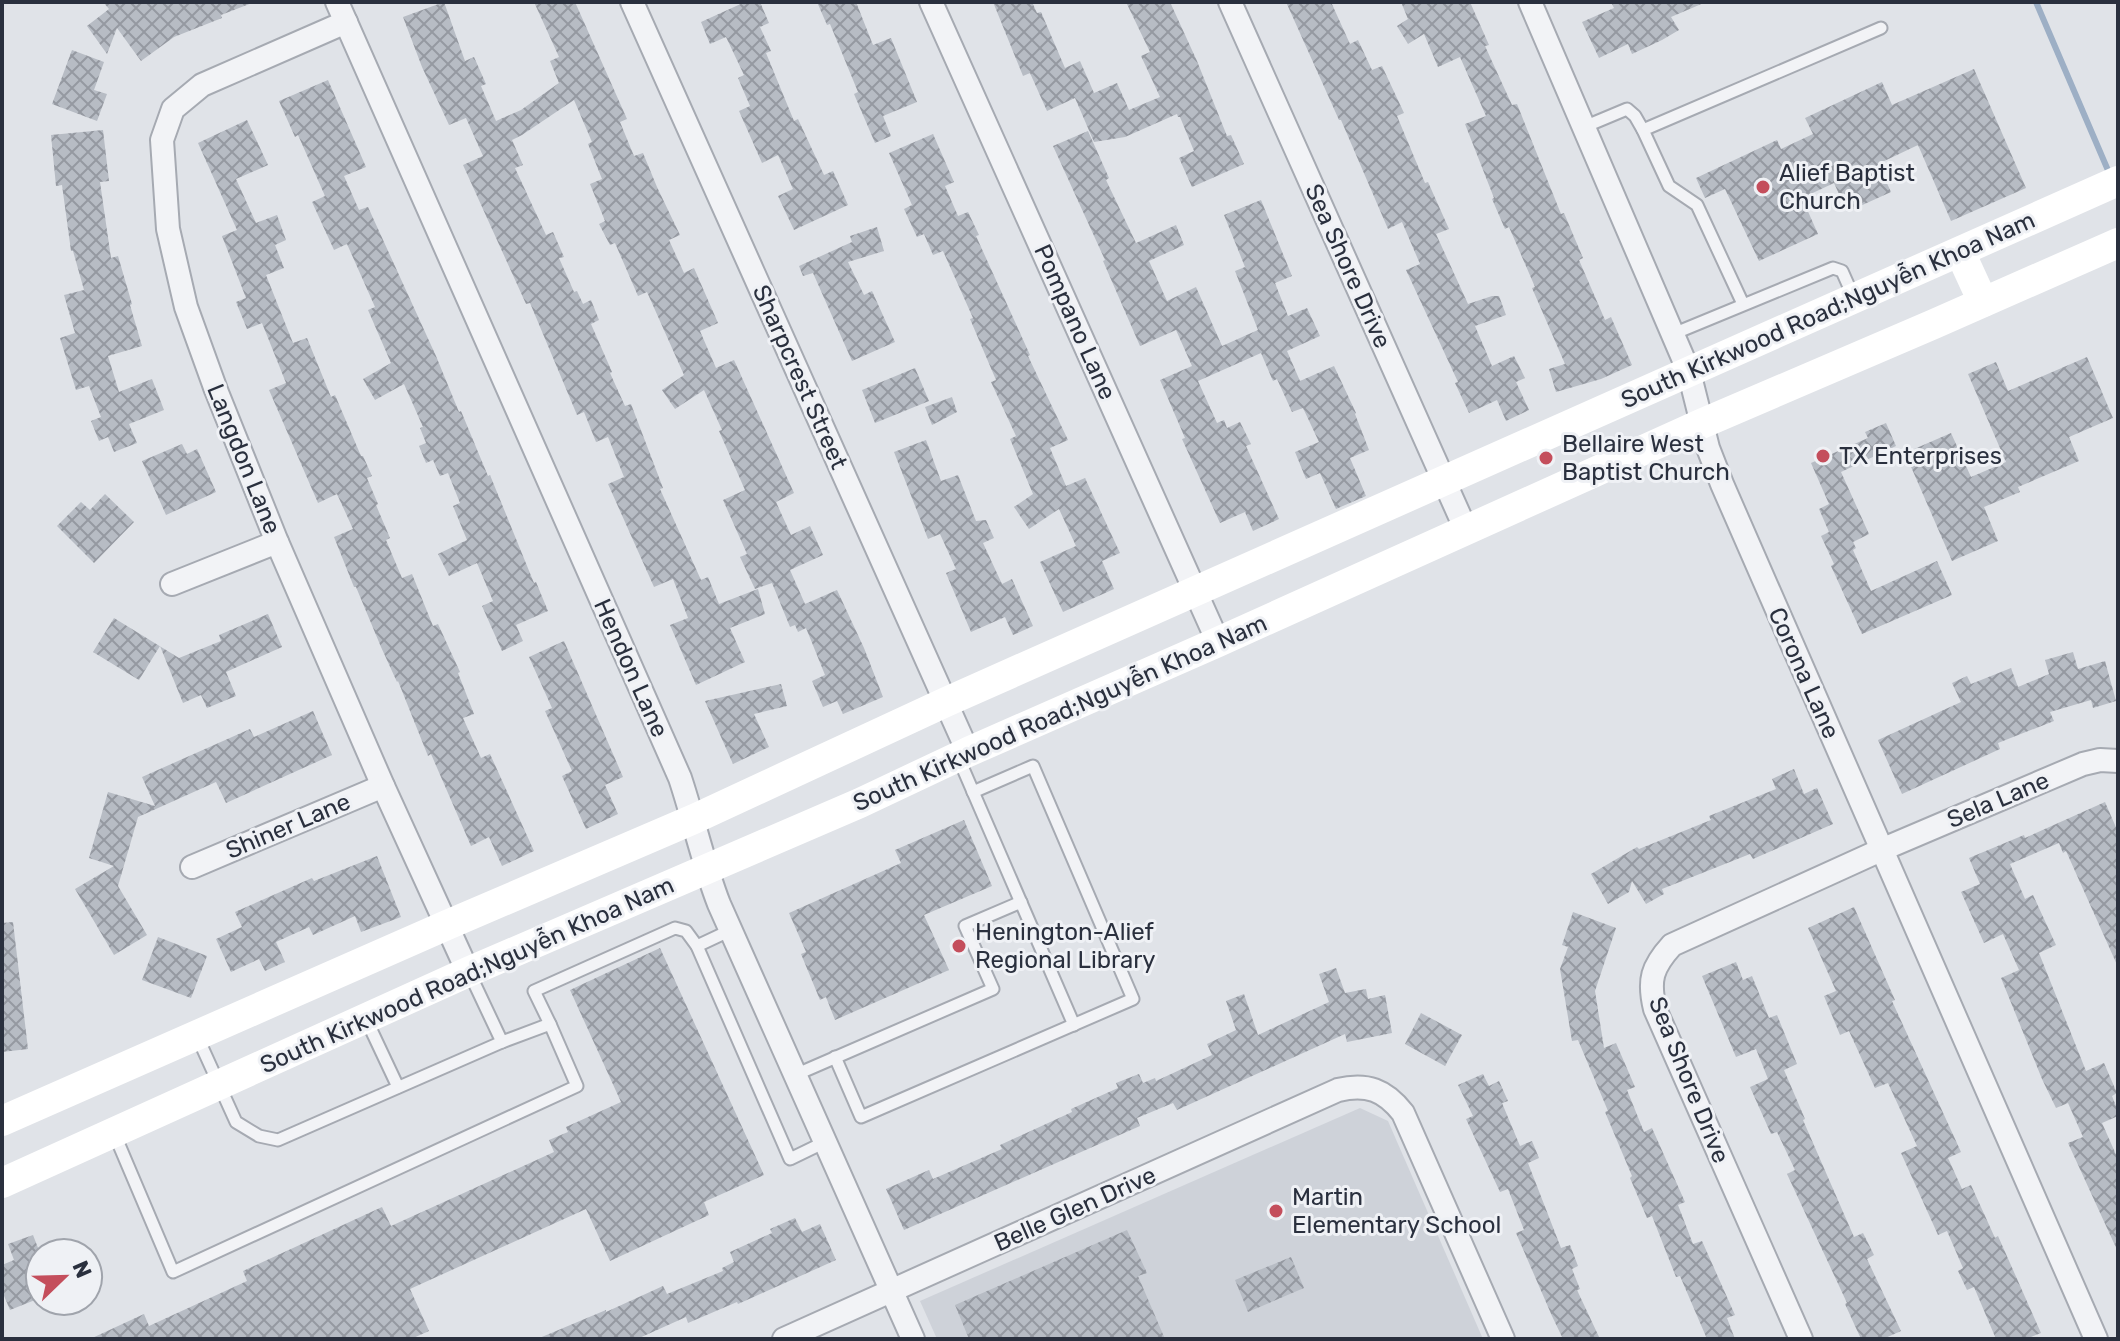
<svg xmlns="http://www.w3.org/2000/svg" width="2120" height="1341" font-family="Rubik,sans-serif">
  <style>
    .built { fill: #ced2d9 }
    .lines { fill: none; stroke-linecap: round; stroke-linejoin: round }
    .stream { stroke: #9dafc5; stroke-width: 6 }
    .building { fill: url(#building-cross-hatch) }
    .service-casing { stroke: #a6aab2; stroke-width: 15 }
    .minor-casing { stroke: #a6aab2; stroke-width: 26 }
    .service { stroke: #f2f3f6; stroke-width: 11 }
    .minor { stroke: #f2f3f6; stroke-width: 22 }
    .secondary { stroke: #fff; stroke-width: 30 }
    .poi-dot { fill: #c44e5c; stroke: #eff1f5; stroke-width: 3 }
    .labels { text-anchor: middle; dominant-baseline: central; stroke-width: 6; stroke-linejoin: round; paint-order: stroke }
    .poi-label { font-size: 24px; fill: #2a303e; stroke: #eff1f5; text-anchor: start }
    .street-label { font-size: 24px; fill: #2a303e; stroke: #eff1f5 }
  </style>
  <defs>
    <pattern id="building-cross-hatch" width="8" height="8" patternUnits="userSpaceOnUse" patternTransform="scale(2)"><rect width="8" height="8" fill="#b7bcc4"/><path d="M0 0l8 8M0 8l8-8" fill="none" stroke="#9599a1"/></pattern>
  </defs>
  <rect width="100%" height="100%" fill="#e0e3e8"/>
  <!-- built -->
  <polygon class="built" points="1360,1108 1388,1121 1483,1339 937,1339 920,1301"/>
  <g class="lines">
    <!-- stream -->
    <polyline class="stream" points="2036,2 2110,175"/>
  </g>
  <!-- building -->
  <g class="building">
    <polygon points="103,2 252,2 252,3 221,15 222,18 174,37 141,61 117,28 107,54 87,26 109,9"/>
    <polygon points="444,2 465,61 474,57 486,84 481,86 496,121 521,110 559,83 550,61 559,57 534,2 575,2 627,119 620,122 634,156 643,153 657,187 680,235 669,240 684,273 694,268 718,323 700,331 716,368 734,360 794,493 776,502 791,535 810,526 823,555 790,570 805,604 837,590 864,648 883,697 843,714 837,701 823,707 812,681 825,675 806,628 798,632 795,625 790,627 772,583 755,589 740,557 747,554 723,500 745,490 719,431 722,430 704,390 675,409 662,390 684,375 647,292 638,296 615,243 610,245 599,224 605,221 590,184 602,179 588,144 592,142 574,100 522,135 512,140 523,165 515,168 546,235 553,232 564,257 559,258 574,292 577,291 583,304 591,300 599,320 591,324 612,372 610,373 625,406 631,404 663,488 660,489 701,580 708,577 719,604 758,589 765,614 730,628 745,662 696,685 670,625 688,618 673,579 654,587 608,484 624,477 608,437 596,442 584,412 577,415 530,303 526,304 463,165 483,156 466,118 449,125 422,67 403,17"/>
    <polygon points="745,2 760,2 769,23 760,27 771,51 766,53 794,121 798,119 824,175 833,171 848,205 794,230 778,196 793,189 778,155 762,163 739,111 750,106 738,78 744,75 726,37 710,44 701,22"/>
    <polygon points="817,2 856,2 873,45 891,38 917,102 883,116 891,136 875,143 854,94 858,92 830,24 827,25"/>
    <polygon points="993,2 1032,2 1037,13 1041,12 1065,68 1080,61 1094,93 1117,83 1129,110 1160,97 1141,56 1150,52 1126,2 1170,2 1197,61 1227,136 1231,135 1244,164 1192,187 1179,158 1194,151 1180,117 1178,117 1177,114 1125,137 1094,142 1075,98 1047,111 1030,73 1023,76"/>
    <polygon points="1286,2 1331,2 1350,44 1358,40 1372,70 1382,66 1404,113 1397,116 1425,183 1428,182 1449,229 1436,234 1468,304 1492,296 1499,296 1506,315 1475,326 1492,366 1514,356 1525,378 1516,382 1529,410 1506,421 1497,400 1469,413 1455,383 1458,382 1406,270 1420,264 1402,222 1388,229 1341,120 1339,120"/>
    <polygon points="1401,2 1470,2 1489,45 1485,46 1512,105 1517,104 1561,214 1564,213 1583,258 1579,260 1605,320 1611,317 1632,365 1601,379 1556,392 1549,369 1565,364 1532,288 1535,287 1509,227 1505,229 1492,199 1494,198 1465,124 1486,116 1460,57 1438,67 1424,34 1408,44 1397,26 1408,19"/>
    <polygon points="1611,2 1706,2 1671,17 1679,30 1662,40 1632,54 1628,44 1599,58 1582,22 1614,8"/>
    <polygon points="72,50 104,62 94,90 107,94 97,121 52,104"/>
    <polygon points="1974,69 2026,188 1951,221 1918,145 1878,164 1891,192 1847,212 1834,183 1802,198 1818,234 1759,261 1725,189 1705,198 1696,178 1777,140 1781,149 1813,134 1805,118 1882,82 1892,105"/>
    <polygon points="328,80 366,167 344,176 359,210 368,207 436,356 459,412 461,411 488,476 490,475 534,583 536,582 548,611 516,625 523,641 502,651 482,606 493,601 477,563 449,576 438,554 467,540 453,506 460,503 448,473 440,476 433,460 426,463 419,446 426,443 420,428 423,427 404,384 375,400 363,379 391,363 368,310 375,307 347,244 334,250 312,202 325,196 298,135 295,137 279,101"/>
    <polygon points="247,120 268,165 236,179 256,223 277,215 286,240 275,245 284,268 266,275 293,343 307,338 331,397 335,395 361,456 363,456 372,476 367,478 378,504 376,505 390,538 386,540 402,578 412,574 433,626 438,624 460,672 458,673 474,714 463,718 481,758 490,754 534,851 502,866 489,837 471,846 431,754 428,756 398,681 397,682 381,647 356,587 354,587 334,537 353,529 337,494 318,503 269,390 286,383 262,323 247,329 236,302 246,298 222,236 237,230 198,143"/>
    <polygon points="103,130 109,181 100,182 111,258 118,256 132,304 130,305 142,346 108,356 119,392 152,379 164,410 129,424 137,443 114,452 108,437 99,441 91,421 101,417 89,386 76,390 60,338 75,333 64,295 84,290 73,251 71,251 62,185 56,186 51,135"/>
    <polygon points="1088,131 1109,178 1106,180 1136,243 1176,225 1184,245 1149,261 1167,301 1196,287 1222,346 1258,330 1235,271 1245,267 1224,215 1261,200 1292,276 1275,283 1288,316 1307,308 1320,336 1287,351 1300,381 1334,366 1356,413 1355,414 1369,450 1350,458 1366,496 1336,509 1320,473 1306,479 1295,452 1319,442 1303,408 1292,412 1277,379 1273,381 1261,353 1198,381 1217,423 1224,420 1227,428 1240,422 1251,444 1246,446 1279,519 1253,531 1245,512 1220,523 1182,439 1185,438 1160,380 1192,366 1176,330 1140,346 1103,261 1105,260 1053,146"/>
    <polygon points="933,134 954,182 945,186 958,216 968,212 979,235 976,236 1030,355 1028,356 1068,440 1050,448 1066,486 1085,478 1120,553 1102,561 1114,589 1063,612 1040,562 1076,546 1059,509 1029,529 1014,507 1033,494 1010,439 1016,436 991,382 996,380 970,319 973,318 943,251 933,255 924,234 917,237 904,209 912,205 889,153"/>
    <polygon points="877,227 884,251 848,262 864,295 872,291 895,342 852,361 813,273 803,276 799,266 852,242 850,236"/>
    <polygon points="2087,357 2113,418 2069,437 2079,461 2018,487 2020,492 1984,507 1998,541 1952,561 1905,453 1951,433 1971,477 2006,462 1968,374 1996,362 2008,391"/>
    <polygon points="915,368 929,401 875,423 862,390"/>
    <polygon points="952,397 957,412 932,425 925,407"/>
    <polygon points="1886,423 1896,446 1841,472 1869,534 1853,542 1856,548 1853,550 1871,591 1937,561 1952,595 1862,634 1831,566 1834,564 1821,536 1829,532 1819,509 1829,504 1811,463 1868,438 1865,432"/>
    <polygon points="926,440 941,481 958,475 976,521 986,520 994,538 983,543 1002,584 1012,579 1033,626 1013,635 1005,617 971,632 946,573 956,569 940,534 928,539 894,452"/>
    <polygon points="182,444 187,454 197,449 216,492 166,515 142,461"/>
    <polygon points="105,494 134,522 94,563 57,526 81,502 90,510"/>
    <polygon points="268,614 282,647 226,672 236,696 207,708 201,695 183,703 160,646 139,680 93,652 114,618 179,658 221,641 219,635"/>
    <polygon points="564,641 623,777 605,785 618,814 586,829 562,776 572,771 545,711 552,708 529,657"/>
    <polygon points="2073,652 2078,669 2105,661 2116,701 2093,708 2091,700 2050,712 2054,721 1998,743 2000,749 1902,794 1878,740 1961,702 1952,683 1967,676 1971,684 2011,668 2018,687 2049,674 2045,660"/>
    <polygon points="781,684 787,706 754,714 769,747 733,764 705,701"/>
    <polygon points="313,711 332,755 226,803 216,782 138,817 118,886 147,935 114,955 75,889 114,866 89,858 108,792 155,806 142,777 250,729 254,737"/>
    <polygon points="1794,769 1804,794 1817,788 1833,824 1753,859 1750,854 1662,889 1664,894 1646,904 1632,881 1629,892 1608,904 1591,874 1637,847 1639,849 1711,820 1709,816 1776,789 1772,779"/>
    <polygon points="2105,802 2118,832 2118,967 2066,851 2063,853 2059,843 2010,864 2025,899 2033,895 2056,945 2039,953 2086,1071 2104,1063 2117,1093 2112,1096 2118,1111 2118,1116 2102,1123 2118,1159 2118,1252 2068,1143 2083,1137 2068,1103 2056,1108 2042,1079 2001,978 2019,970 2003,934 1984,943 1961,892 1980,884 1969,858 2024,835 2025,838"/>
    <polygon points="964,820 992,886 924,915 949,970 835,1020 826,997 820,1000 801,954 806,952 789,913 901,863 895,850"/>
    <polygon points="377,856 401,917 361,932 355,916 313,935 309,927 276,942 285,962 265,971 259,959 231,972 216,939 242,927 235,912 312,878 314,881"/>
    <polygon points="1854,907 1895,1000 1892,1001 1961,1152 1948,1158 1962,1189 1971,1185 1995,1238 1998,1236 2041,1333 2026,1339 1996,1339 1974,1287 1967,1290 1958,1271 1963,1268 1947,1231 1938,1235 1901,1153 1917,1146 1888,1083 1875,1088 1849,1031 1840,1035 1824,996 1836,991 1808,928"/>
    <polygon points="1573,912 1616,928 1595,991 1604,1048 1616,1043 1635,1087 1627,1090 1644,1132 1652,1128 1685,1202 1678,1205 1693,1244 1702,1241 1735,1315 1727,1318 1735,1339 1707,1339 1680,1276 1676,1277 1652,1216 1647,1218 1630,1178 1632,1176 1605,1112 1608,1111 1578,1040 1572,1041 1560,969 1568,947 1562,945"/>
    <polygon points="13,922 28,1049 2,1052 2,923"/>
    <polygon points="158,937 207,956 191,998 142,980"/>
    <polygon points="660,948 764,1175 704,1202 709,1215 610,1261 586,1209 410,1289 429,1331 411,1339 90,1339 144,1314 149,1326 247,1281 243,1271 382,1207 391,1226 554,1152 549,1140 568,1132 566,1127 621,1102 570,990"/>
    <polygon points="1736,962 1743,980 1752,976 1769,1018 1777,1015 1797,1064 1784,1070 1805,1119 1803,1120 1854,1237 1863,1233 1874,1255 1867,1259 1901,1331 1883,1339 1861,1339 1845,1304 1847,1303 1787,1174 1795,1170 1777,1132 1771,1134 1750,1087 1768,1079 1756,1049 1736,1057 1702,976"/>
    <polygon points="1336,968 1345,993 1366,989 1368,999 1385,995 1392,1033 1347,1042 1345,1034 1177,1110 1173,1103 1137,1118 1140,1126 904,1230 886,1189 929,1170 933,1179 1002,1149 1000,1145 1072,1112 1071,1109 1118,1088 1116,1083 1139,1074 1143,1083 1155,1078 1156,1081 1212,1055 1207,1044 1236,1030 1226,1001 1244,994 1258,1035 1329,1002 1319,974"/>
    <polygon points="1421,1013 1462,1035 1445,1066 1405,1044"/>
    <polygon points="1483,1074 1489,1086 1499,1081 1508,1101 1502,1103 1520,1146 1532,1141 1539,1158 1528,1163 1561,1248 1570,1245 1578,1266 1572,1269 1580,1289 1577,1290 1600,1339 1563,1339 1552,1316 1516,1233 1524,1230 1508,1189 1500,1192 1466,1119 1473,1116 1458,1085"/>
    <polygon points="795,1218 802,1232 820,1224 836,1260 738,1304 737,1302 688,1323 686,1317 637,1339 537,1339 606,1310 606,1312 663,1286 667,1294 723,1271 722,1268 734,1262 730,1252 772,1233 770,1229"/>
    <polygon points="1127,1230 1147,1273 1138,1276 1165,1339 969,1339 955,1305"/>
    <polygon points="33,1235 40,1253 40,1298 10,1310 2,1291 2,1265 14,1260 8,1244"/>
    <polygon points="1291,1257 1304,1288 1248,1312 1235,1280"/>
  </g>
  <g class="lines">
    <!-- service casing -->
    <g class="service-casing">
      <g id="service">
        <polyline points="1584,127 1627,109 1635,116 1643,130"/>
        <polyline points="1743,304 1697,205 1669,186 1643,130 1881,28"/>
        <polyline points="1673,334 1833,268 1842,271 1854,298"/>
        <polyline points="958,757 1074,1025"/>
        <polyline points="697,946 731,930"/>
        <polyline points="469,972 502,1042"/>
        <polyline points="366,1019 398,1087"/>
        <polyline points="197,1036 236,1122 259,1136 278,1140 502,1042 550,1024 534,991 675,928 686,931 697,946 790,1159 825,1142"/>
        <polyline points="835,1057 861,1117 1133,999 1033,766 973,792"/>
        <polyline points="795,1075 993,989 965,926 1021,902"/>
        <polyline points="114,1133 173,1272 577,1086 550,1024"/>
      </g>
    </g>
    <!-- minor casing -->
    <g class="minor-casing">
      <g id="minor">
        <path d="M337 2 680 778C694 820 703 863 719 904L913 1339"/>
        <polyline points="632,2 968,752"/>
        <polyline points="931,2 1218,642"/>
        <polyline points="1230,2 1466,530"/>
        <polyline points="1530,2 1689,372 1708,448 1722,484 2096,1339"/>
        <polyline points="346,22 202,85 173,109 162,140 168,229 186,307 216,390 277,542 383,786 468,972"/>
        <polyline points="172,584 277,542"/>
        <polyline points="192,867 383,786"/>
        <path d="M784 1339 1338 1090C1367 1083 1385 1090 1403 1113L1503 1339"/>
        <path d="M1801 1339 1655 1009C1648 980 1652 967 1672 945L1881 850 2083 764 2100 760 2118 761"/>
      </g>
    </g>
    <!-- service -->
    <use href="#service" class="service"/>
    <!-- minor -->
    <use href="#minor" class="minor"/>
    <!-- secondary -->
    <g class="secondary">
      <polyline points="1960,252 1983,302"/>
      <polyline points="2,1121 447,925 694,819 946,702 2118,181"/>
      <polyline points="2,1183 468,972 860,803 968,752 1218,642 1701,424 1934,324 2118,243"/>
    </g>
  </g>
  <!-- markers -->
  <g class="poi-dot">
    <circle cx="1763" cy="187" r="8"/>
    <circle cx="1823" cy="456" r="8"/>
    <circle cx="1546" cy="458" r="8"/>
    <circle cx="959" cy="946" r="8"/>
    <circle cx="1276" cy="1211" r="8"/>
  </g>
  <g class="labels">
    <!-- poi labels -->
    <g class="poi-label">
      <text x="1779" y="173">Alief Baptist<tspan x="1779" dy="28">Church</tspan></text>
      <text x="1562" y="444">Bellaire West<tspan x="1562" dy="28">Baptist Church</tspan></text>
      <text x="1839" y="456">TX Enterprises</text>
      <text x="975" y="932">Henington-Alief<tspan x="975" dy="28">Regional Library</tspan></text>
      <text x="1292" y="1197">Martin<tspan x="1292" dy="28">Elementary School</tspan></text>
    </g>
    <!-- street labels -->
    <g class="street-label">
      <text transform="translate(1348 266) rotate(66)">Sea Shore Drive</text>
      <text transform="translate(1828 310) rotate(-24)">South Kirkwood Road;Nguyễn Khoa Nam</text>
      <text transform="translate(1075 322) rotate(66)">Pompano Lane</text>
      <text transform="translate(800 377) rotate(66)">Sharpcrest Street</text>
      <text transform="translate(244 459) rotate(68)">Langdon Lane</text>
      <text transform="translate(631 668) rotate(66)">Hendon Lane</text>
      <text transform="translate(1804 673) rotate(66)">Corona Lane</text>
      <text transform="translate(1060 713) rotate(-24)">South Kirkwood Road;Nguyễn Khoa Nam</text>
      <text transform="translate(1998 800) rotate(-23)">Sela Lane</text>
      <text transform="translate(288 826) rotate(-23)">Shiner Lane</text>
      <text transform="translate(467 975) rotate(-24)">South Kirkwood Road;Nguyễn Khoa Nam</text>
      <text transform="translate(1689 1080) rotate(68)">Sea Shore Drive</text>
      <text transform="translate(1075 1209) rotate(-24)">Belle Glen Drive</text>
    </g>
  </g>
  <!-- border -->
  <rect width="2120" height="1341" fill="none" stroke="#2a303e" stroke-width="8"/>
  <!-- north arrow -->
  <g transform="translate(64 1277) rotate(67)"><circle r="38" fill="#eff1f5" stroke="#a0a4ac" stroke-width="2"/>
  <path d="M0-6L14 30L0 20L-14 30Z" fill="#c44e5c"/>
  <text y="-12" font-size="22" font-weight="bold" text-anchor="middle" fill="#2a303e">N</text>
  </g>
</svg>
